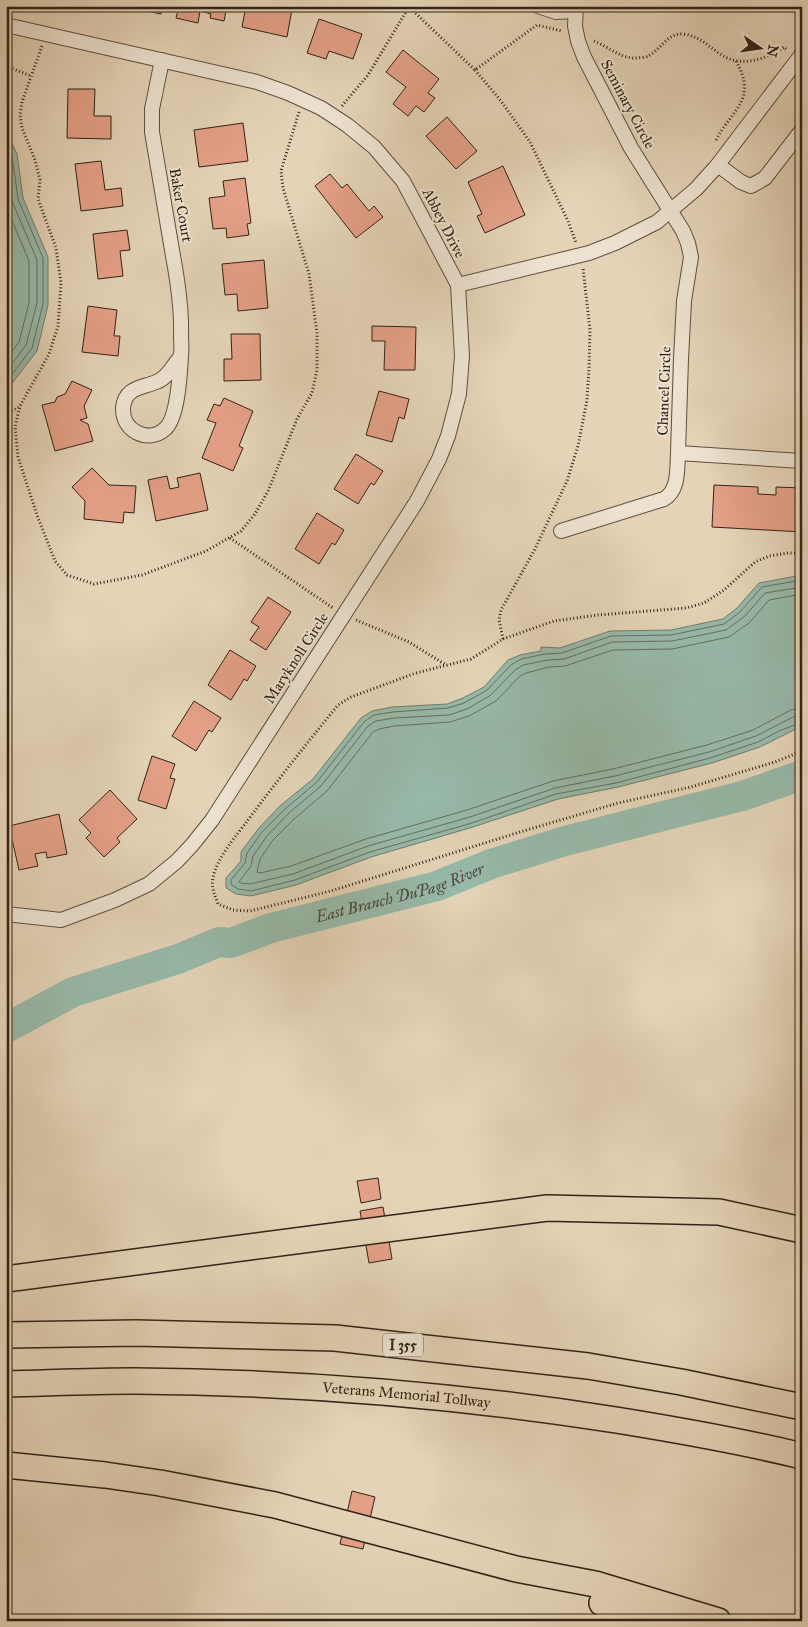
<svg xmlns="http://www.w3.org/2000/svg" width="808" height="1627" font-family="'IM FELL Great Primer',serif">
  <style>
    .water { fill: #97b9a9; stroke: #6e7d6e }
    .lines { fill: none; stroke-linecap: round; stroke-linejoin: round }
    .shore { stroke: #646e5f; stroke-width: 1 }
    .river { stroke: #97b9a9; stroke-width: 30 }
    .building { fill: #e4a087; stroke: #312315 }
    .minor-casing { stroke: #5e4f3e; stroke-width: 16 }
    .motorway-casing { stroke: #312315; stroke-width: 28 }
    .path { stroke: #312315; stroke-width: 3; stroke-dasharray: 1 2.5; stroke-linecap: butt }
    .minor { stroke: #ede2d0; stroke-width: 14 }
    .motorway { stroke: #e4d3b7; stroke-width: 25 }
    .labels { text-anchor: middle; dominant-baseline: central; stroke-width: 4; stroke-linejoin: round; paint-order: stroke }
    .shield { fill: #ede2d0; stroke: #695c4d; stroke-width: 1 }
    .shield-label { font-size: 14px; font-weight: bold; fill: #312315 }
    .street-label { font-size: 15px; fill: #312315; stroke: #ede2d0 }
    .water-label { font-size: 16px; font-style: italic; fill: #4a483a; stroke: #ede2d0 }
  </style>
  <rect width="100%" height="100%" fill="#e4d3b7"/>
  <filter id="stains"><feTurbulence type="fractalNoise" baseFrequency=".004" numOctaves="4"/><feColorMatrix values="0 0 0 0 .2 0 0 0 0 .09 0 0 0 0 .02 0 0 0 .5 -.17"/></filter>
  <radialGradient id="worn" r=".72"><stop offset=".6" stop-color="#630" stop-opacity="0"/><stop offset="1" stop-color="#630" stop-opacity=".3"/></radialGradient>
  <!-- water -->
  <g class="water">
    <polygon points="6,130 17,154 23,198 48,257 48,305 37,351 6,391"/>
    <polygon points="802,575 802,726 760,747 712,763 618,787 558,799 473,827 371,857 296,885 251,896 236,894 226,888 226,878 241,861 241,852 259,828 281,805 313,779 361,718 372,711 392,707 447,704 463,698 484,687 508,660 520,655 541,651 541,647 560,648 610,631 671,630 723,619 737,608 759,583"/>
  </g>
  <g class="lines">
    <!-- shore -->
    <g class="shore">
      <polyline points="6,142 12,155 18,199 43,258 43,304 32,348 6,382"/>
      <polyline points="6,157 12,201 37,260 37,303 26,345 6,372"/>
      <polyline points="6,206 29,261 29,303 19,342 6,359"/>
      <polyline points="802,580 762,587 740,612 724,624 671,635 611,636 562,653 545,654 521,659 511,665 487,690 464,703 448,708 393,712 374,715 364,722 317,782 285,809 262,832 247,853 245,863 231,880 231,884 238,889 251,891 295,880 370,852 472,823 556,794 616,783 710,758 758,742 779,731 802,722"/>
      <polyline points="802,587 765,593 745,616 726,630 672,641 612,642 564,659 548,660 523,665 515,670 491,695 467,709 449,715 394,718 376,721 368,726 321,786 289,813 267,836 253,856 251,866 239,882 241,883 250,884 293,874 368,846 470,817 555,788 615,776 709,752 756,736 793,717 802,715"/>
      <polyline points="802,594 769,600 749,623 729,637 672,649 613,650 565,666 549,667 526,673 520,676 496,701 469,716 450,722 394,726 379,729 373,732 327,791 294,819 273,840 260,859 257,872 260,873 291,866 366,839 467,810 553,781 613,769 707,745 753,730 791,710 802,708"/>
    </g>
    <!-- river -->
    <path class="river" id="s1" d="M6 1028 73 992 178 959 219 942 231 943 271 928 437 886 491 864 565 841 742 796 802 775"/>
  </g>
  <!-- building -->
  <g class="building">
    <polygon points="142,6 162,6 161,14 141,10"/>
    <polygon points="179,6 227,6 224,21 210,18 211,14 200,11 198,23 176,18"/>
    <polygon points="246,6 279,6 292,9 287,37 242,27"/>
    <polygon points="319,19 362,34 353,59 329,51 326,59 307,53"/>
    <polygon points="403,50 439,79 428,93 435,98 424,112 416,106 408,116 393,104 406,87 386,72"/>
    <polygon points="68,89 95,89 94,116 111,116 111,139 67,138"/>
    <polygon points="447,117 477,151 456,169 426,136"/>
    <polygon points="243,123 248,161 199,167 194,130"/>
    <polygon points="101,161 105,190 121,188 123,206 81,211 75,164"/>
    <polygon points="503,166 525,215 485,233 477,216 482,214 468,182"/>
    <polygon points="330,174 342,188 347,184 369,211 374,206 383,217 356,238 315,186"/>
    <polygon points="245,178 251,223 247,224 249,235 227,238 226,228 213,229 209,198 225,196 223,181"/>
    <polygon points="127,230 130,250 120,251 123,276 98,279 93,234"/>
    <polygon points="264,260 268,308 238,311 237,294 225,295 222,264"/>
    <polygon points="88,306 117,310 114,336 120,336 118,356 82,352"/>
    <polygon points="372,326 416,327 415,370 384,370 385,341 372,341"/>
    <polygon points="231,334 260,334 261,380 224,381 224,359 232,359"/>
    <polygon points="72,381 92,390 84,406 87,418 80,420 88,424 93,441 55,451 42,405 55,402 57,397 65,394"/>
    <polygon points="379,391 409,399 404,419 399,417 392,442 366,435"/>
    <polygon points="224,398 253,411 239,446 243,448 233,471 202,458 216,423 207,420 214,404 220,406"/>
    <polygon points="356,454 383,471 374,485 371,483 358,504 334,489"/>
    <polygon points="92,468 109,485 136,486 134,513 124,512 123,523 84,519 85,501 72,487"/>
    <polygon points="200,473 208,510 156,521 148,480 167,476 170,489 179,487 177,478"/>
    <polygon points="714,485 758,487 758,494 776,495 776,487 802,488 802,532 712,527"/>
    <polygon points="317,513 344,530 335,545 332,543 319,564 295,549"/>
    <polygon points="268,597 291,612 266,650 250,640 259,627 251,622"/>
    <polygon points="230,650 256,666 247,681 244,679 231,700 208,685"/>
    <polygon points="194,701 221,718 212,732 209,730 196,751 172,736"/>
    <polygon points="152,756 175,764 170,778 175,779 166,809 138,800"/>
    <polygon points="110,790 137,819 117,838 120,842 104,857 86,838 91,833 79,820"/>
    <polygon points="59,814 67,854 47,858 46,852 35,854 38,866 19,870 9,826"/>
    <polygon points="378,1178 381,1199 361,1203 357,1181"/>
    <polygon points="383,1207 392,1259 369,1263 360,1211"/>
    <polygon points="352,1491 375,1497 363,1549 340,1544"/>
  </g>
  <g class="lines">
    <!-- minor casing -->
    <g class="minor-casing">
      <g id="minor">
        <polyline points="538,6 556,12 575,11"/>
        <polyline points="576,6 575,26 578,41 584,57 631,148 683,231 688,243 691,257 684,301 681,359 678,453 802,461"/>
        <polyline points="6,25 257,82 288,93 321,108 347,125 374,147 403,181 458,285 462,356 459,394 448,436 439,459 417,501 212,820 192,845 177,861 149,884 115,900 61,920 6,914"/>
        <path d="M162 60 152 109V132C159 174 166 215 173 256 178 283 182 309 181 336 181 341 182 349 181 355 180 358 177 361 175 364 170 371 165 379 156 382 142 388 125 387 123 408 122 431 148 444 165 429 178 418 180 373 181 356"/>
        <polyline points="718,165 741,182 751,186 765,178 802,130"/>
        <polyline points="458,285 589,253 615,243 657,222 696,189 716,167 802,54"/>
        <path d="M561 531 664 499C679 490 677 470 678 453"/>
      </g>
    </g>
    <!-- motorway casing -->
    <g class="motorway-casing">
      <g id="motorway">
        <polyline points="6,1279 547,1208 719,1212 802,1230"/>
        <polyline points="6,1335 136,1333 335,1338 588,1366 681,1382 802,1407"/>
        <path id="s2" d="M6 1384C49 1383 92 1381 135 1381 296 1382 457 1395 616 1420 678 1430 741 1441 802 1456"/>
        <polyline points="6,1465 105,1475 160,1483 275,1505 516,1569 595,1584 718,1621"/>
        <polyline points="602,1603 655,1621"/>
      </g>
    </g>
    <!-- path -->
    <g class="path">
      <polyline points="408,6 475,70 537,25 562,31"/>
      <path d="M594 41C607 46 619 57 633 58 637 58 645 58 648 56 661 50 667 33 683 34 699 36 707 45 720 54 741 68 764 60 784 47L787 50"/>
      <polyline points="42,46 22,102 20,115 22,128 35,160 40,180 38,199 56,248 61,283 58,326 49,354 20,406 15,427 18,457 38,518 55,561 67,575 94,584 142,575 206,551 241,531 255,514 268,491 297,419 312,393 317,370 317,333 309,274 283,188 281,171 299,112"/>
      <polyline points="6,66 31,76"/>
      <polyline points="475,70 501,101 530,142 568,221 576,243"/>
      <polyline points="342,106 368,75 409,7"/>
      <path d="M716 140C732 109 758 100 736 61"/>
      <polyline points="6,415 20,406"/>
      <polyline points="230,538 333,608"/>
      <path d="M802 553H788L769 556 755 562 724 590 704 603 686 608 598 615 554 621 503 639 471 659 416 673 351 697 338 705C307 743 277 781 248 820 237 835 216 859 213 878 211 888 215 895 218 904L233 910 250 911 331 891 520 832 618 803 691 787 775 762 802 751"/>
      <polyline points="356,620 409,642 446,665"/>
      <polyline points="503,639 499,620 501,610 535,549 567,481 578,446 587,400 589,369 590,330 583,268"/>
    </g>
    <!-- minor -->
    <use href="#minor" class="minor"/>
    <!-- motorway -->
    <use href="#motorway" class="motorway"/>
  </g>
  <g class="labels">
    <!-- shield labels -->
    <rect class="shield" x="383" y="1333.5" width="40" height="23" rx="4"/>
    <g class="shield-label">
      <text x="403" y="1345">I 355</text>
    </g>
    <!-- street labels -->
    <g class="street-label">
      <text transform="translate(628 104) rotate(62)">Seminary Circle</text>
      <text transform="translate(181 205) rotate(80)">Baker Court</text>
      <text transform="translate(444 223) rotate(63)">Abbey Drive</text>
      <text transform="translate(664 391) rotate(-88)">Chancel Circle</text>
      <text transform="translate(296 658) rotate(-57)">Maryknoll Circle</text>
      <text stroke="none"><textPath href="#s2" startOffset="401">Veterans Memorial Tollway</textPath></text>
    </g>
    <!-- water labels -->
    <g class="water-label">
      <text stroke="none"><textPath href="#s1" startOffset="419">East Branch DuPage River</textPath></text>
    </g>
  </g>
  <!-- margin -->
  <rect width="808" height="1627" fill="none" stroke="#e4d3b7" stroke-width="25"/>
  <rect x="8" y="8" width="793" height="1612" fill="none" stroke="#312315" stroke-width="2.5"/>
  <rect x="12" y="12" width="783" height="1602" fill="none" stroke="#312315"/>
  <!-- north arrow -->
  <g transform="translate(760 48) rotate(103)" stroke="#ede2d0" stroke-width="4" paint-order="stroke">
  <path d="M0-4L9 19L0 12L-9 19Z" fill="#312315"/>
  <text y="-8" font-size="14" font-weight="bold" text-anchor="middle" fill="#312315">N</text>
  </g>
  <rect width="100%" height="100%" filter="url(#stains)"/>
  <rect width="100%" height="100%" fill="url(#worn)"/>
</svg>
